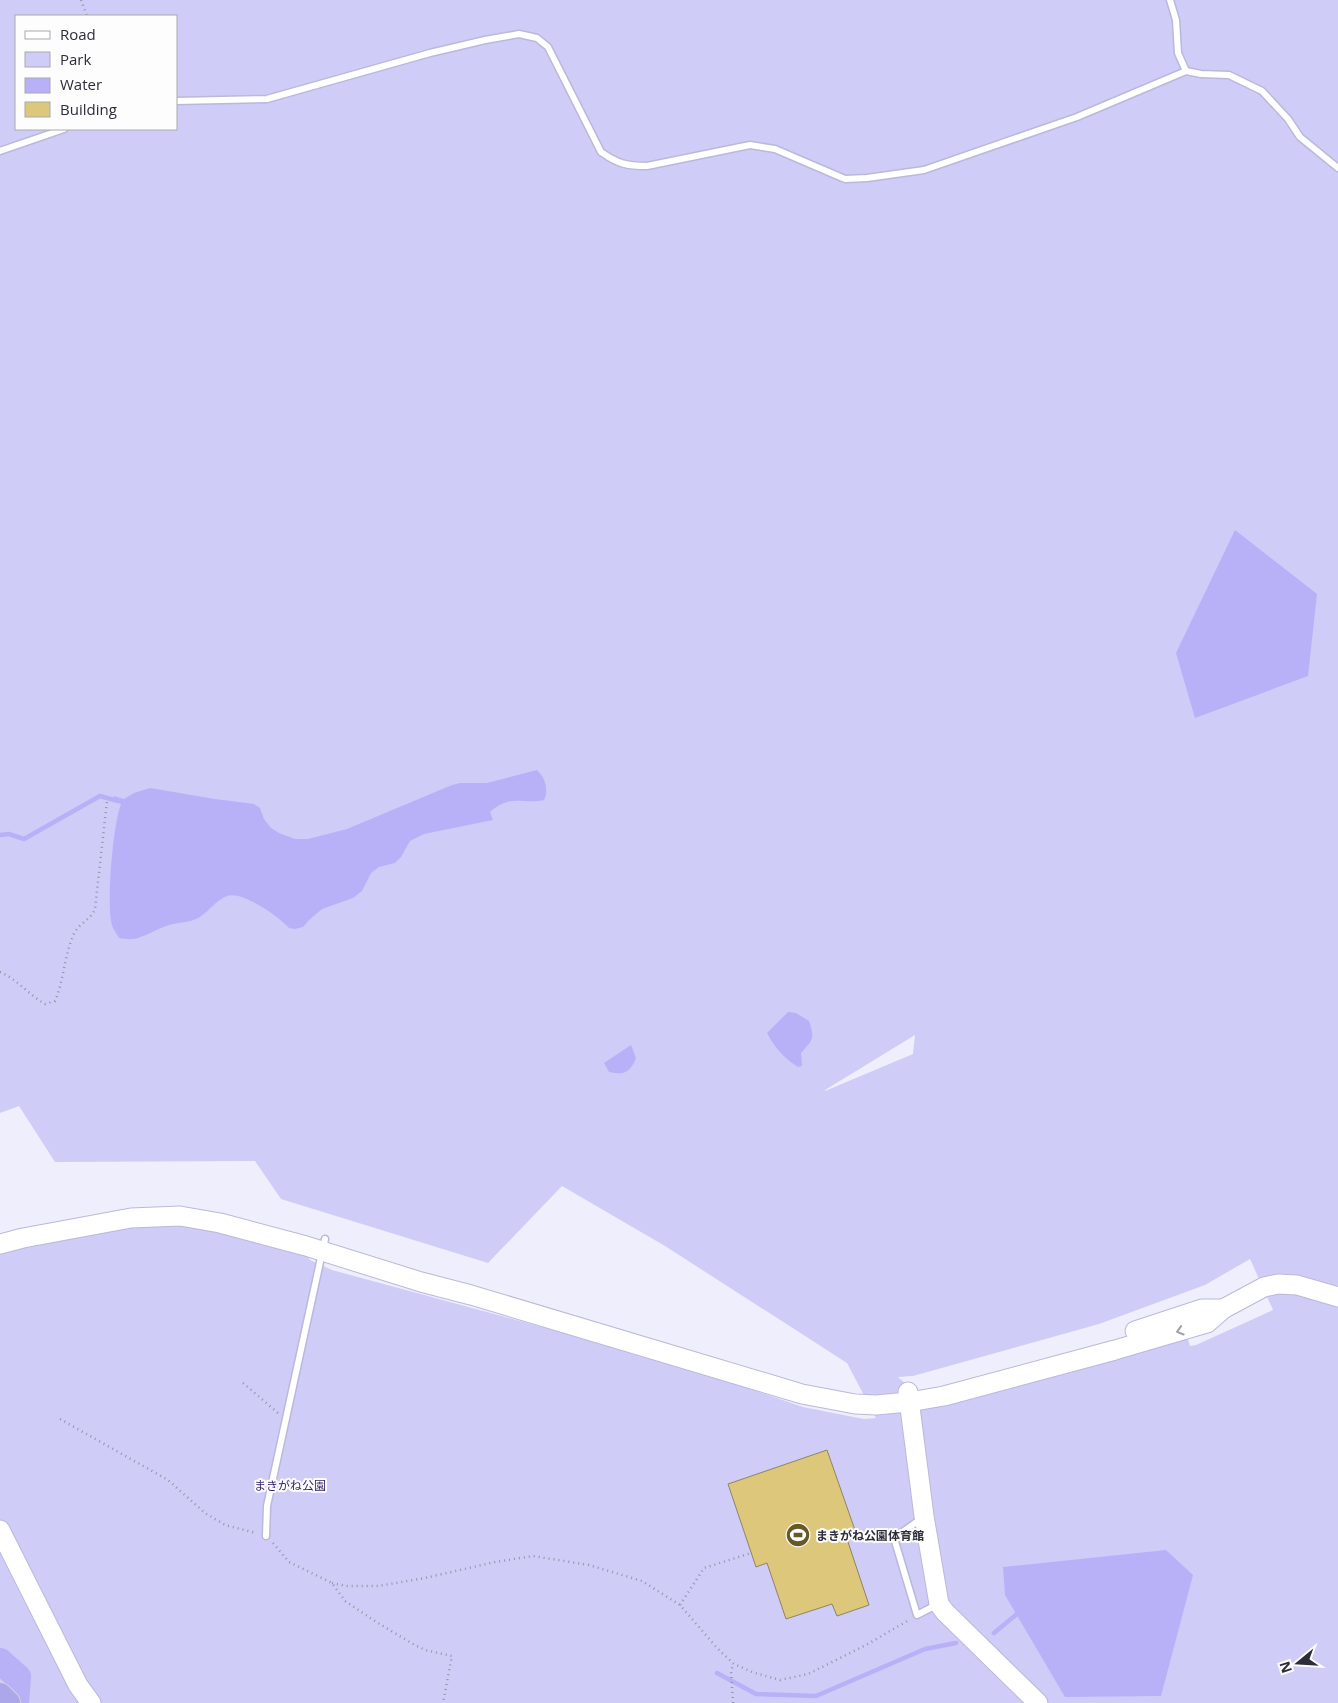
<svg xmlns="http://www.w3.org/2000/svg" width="1338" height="1703" font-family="'Open Sans','Noto Sans JP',sans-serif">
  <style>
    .green { fill: #cfccf8; fill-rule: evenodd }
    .water { fill: #b8b1f8 }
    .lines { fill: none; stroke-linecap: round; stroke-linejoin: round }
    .stream { stroke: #b8b1f8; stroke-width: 4.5 }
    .river { stroke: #b8b1f8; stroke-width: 26 }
    .building { fill: #ddc77b; stroke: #8e8463 }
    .lane-casing { stroke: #bab8db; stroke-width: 9 }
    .secondary-casing { stroke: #bab8db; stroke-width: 21 }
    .highway-casing { stroke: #d1d1d4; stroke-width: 26 }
    .path { stroke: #9695a4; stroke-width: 2.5; stroke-dasharray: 1 4; stroke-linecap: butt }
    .lane { stroke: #fff; stroke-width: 6 }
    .secondary { stroke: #fff; stroke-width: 19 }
    .highway { stroke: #aca6ea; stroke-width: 24 }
    .oneway { stroke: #a0a0a6 }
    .labels { text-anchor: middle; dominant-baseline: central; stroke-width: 4; stroke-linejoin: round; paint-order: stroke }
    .park-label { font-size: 12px; fill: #331f6e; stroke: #fdfdfd }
    .poi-label { font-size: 12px; font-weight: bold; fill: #2d2c3a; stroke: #fdfdfd; text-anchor: start }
  </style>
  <rect width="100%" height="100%" fill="#efeefd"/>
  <!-- green -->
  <path class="green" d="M0 0H1338V1703H0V1250L130 1222H186L304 1251 310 1260 332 1270 575 1336 721 1379 803 1407 864 1419 876 1418 847 1363 665 1246 562 1186 488 1263 281 1199 255 1161 55 1162 19 1106 0 1113ZM16 16H176V129H16ZM915 1035 913 1054 825 1091V1090ZM1250 1259 1273 1310 1196 1345 1190 1346 1186 1333 930 1406 898 1377 913 1376 1099 1324 1205 1285Z"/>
  <!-- water -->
  <g class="water">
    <polygon points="1235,530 1317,594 1308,676 1195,718 1176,653"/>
    <path d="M537 770C545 777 549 790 544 800 521 805 512 793 490 812L493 820 424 834 410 841 401 857 395 863 379 867 371 873 362 891 353 898 322 909 309 920 303 927 295 929 289 928C280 917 241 890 227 896 215 901 209 911 200 917 190 923 177 922 166 926 157 929 148 935 138 938 132 940 125 939 119 938 117 934 113 929 112 925 106 905 113 824 121 804L112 801 114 796 124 799 134 793 150 788 215 799 254 804 260 808 264 819 271 828 279 833 295 839H308L347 829 452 785 460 783H487Z"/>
    <path d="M788 1012 796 1013 809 1021C815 1039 813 1039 801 1053L802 1066 798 1067C784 1058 775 1048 767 1033Z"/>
    <path d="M631 1045 636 1058C630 1073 624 1075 609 1072L604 1063Z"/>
    <polygon points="1166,1550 1193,1575 1161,1696 1065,1697 1005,1595 1003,1567"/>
  </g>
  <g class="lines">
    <!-- stream -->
    <g class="stream">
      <polyline points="0,835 9,834 24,839 100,796 118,801"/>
      <polyline points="994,1633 1017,1614"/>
      <polyline points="717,1673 756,1694 816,1696 925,1649 956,1643"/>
    </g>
    <!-- river -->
    <polyline class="river" points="0,1661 18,1677 16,1703"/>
  </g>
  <!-- building -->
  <polygon class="building" points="827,1450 856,1533 846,1536 869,1605 837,1616 832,1604 786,1619 767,1563 756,1567 728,1484"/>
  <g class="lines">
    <!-- lane casing -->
    <g class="lane-casing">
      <g id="lane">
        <polyline points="1170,0 1176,20 1178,53 1186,71"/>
        <path d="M176 101 267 99 430 53 485 40 519 34 537 38 548 47 601 152C618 164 627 166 647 166L750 145 775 149 845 179 867 178 924 170 1077 117 1186 71 1201 74 1229 75 1262 91 1288 119 1300 137 1338 168"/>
        <polyline points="0,151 64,129"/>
        <polyline points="921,1519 894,1538 917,1615 938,1604"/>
        <polyline points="266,1536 267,1506 325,1239"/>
      </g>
    </g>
    <!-- secondary casing -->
    <g class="secondary-casing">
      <g id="secondary">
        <polyline points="0,1244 23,1238 131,1218 180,1216 220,1223 306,1246 421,1282 471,1295 802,1394 855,1404 876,1405 909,1402 944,1396 1115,1350 1207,1323 1223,1309 1264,1287 1278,1284 1297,1285 1338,1297"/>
        <polyline points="1135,1331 1202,1309 1223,1309"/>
        <polyline points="908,1392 924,1516 939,1604 945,1612 1038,1703"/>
        <polyline points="0,1530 78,1685 91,1703"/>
      </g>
    </g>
    <!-- highway casing -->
    <g class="highway-casing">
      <polyline id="highway" points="0,1695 8,1703"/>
    </g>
    <!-- path -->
    <g class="path">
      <polyline points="81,0 87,16"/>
      <path d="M0 972C17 979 29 995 45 1004L55 1001C64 980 64 957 73 936 77 924 91 920 95 909L107 801"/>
      <polyline points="243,1383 278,1413"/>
      <polyline points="60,1419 168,1480 205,1513 225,1525 256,1533"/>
      <polyline points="273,1543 289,1562 332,1583 345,1601 378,1623 413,1644 425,1650 452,1656 443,1703"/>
      <polyline points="332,1583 346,1586 378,1586 425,1578 495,1562 533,1556 589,1565 642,1581 680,1605 717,1648 734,1664 752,1672 780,1680 808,1674 866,1645 909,1620"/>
      <polyline points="680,1605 704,1568 751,1553"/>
      <polyline points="733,1703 731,1670 734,1664"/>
    </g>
    <!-- lane -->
    <use href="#lane" class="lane"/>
    <!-- secondary -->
    <use href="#secondary" class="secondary"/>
    <!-- highway -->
    <use href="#highway" class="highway"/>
  </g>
  <!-- one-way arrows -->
  <defs><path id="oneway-chevron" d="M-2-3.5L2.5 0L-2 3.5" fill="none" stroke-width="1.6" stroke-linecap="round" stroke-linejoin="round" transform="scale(1.25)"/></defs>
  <use class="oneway" href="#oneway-chevron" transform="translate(1180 1331) rotate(163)"/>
  <!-- icons -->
  <defs>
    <g id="stadium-disc" transform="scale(1.25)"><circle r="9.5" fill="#675926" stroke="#fdfdfd"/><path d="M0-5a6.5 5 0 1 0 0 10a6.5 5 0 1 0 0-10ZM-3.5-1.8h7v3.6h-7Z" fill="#fff"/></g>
  </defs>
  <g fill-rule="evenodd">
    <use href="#stadium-disc" x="798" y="1535"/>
  </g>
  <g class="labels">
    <!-- park labels -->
    <g class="park-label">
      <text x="290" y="1485">まきがね公園</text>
    </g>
    <!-- poi labels -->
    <g class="poi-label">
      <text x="816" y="1535">まきがね公園体育館</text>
    </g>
  </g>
  <!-- legend -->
  <rect x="15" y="15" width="162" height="115" fill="#fdfdfd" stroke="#aaa9af"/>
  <rect x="25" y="31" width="25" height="8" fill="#ffffff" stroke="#aaa9af"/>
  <text x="60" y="40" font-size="15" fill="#2d2c3a">Road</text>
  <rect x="25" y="52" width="25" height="15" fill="#cfccf8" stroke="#aaa9af"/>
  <text x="60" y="65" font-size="15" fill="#2d2c3a">Park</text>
  <rect x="25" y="78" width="25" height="15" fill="#b8b1f8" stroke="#aaa9af"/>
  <text x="60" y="90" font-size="15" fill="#2d2c3a">Water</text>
  <rect x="25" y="102" width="25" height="15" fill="#ddc77b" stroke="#aaa9af"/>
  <text x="60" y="115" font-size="15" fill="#2d2c3a">Building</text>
  <!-- north arrow -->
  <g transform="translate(1298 1663) rotate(252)" stroke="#fdfdfd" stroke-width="4" paint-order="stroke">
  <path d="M0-4L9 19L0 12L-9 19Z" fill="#2d2c3a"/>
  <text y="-8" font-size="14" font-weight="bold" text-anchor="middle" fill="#2d2c3a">N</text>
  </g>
</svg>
